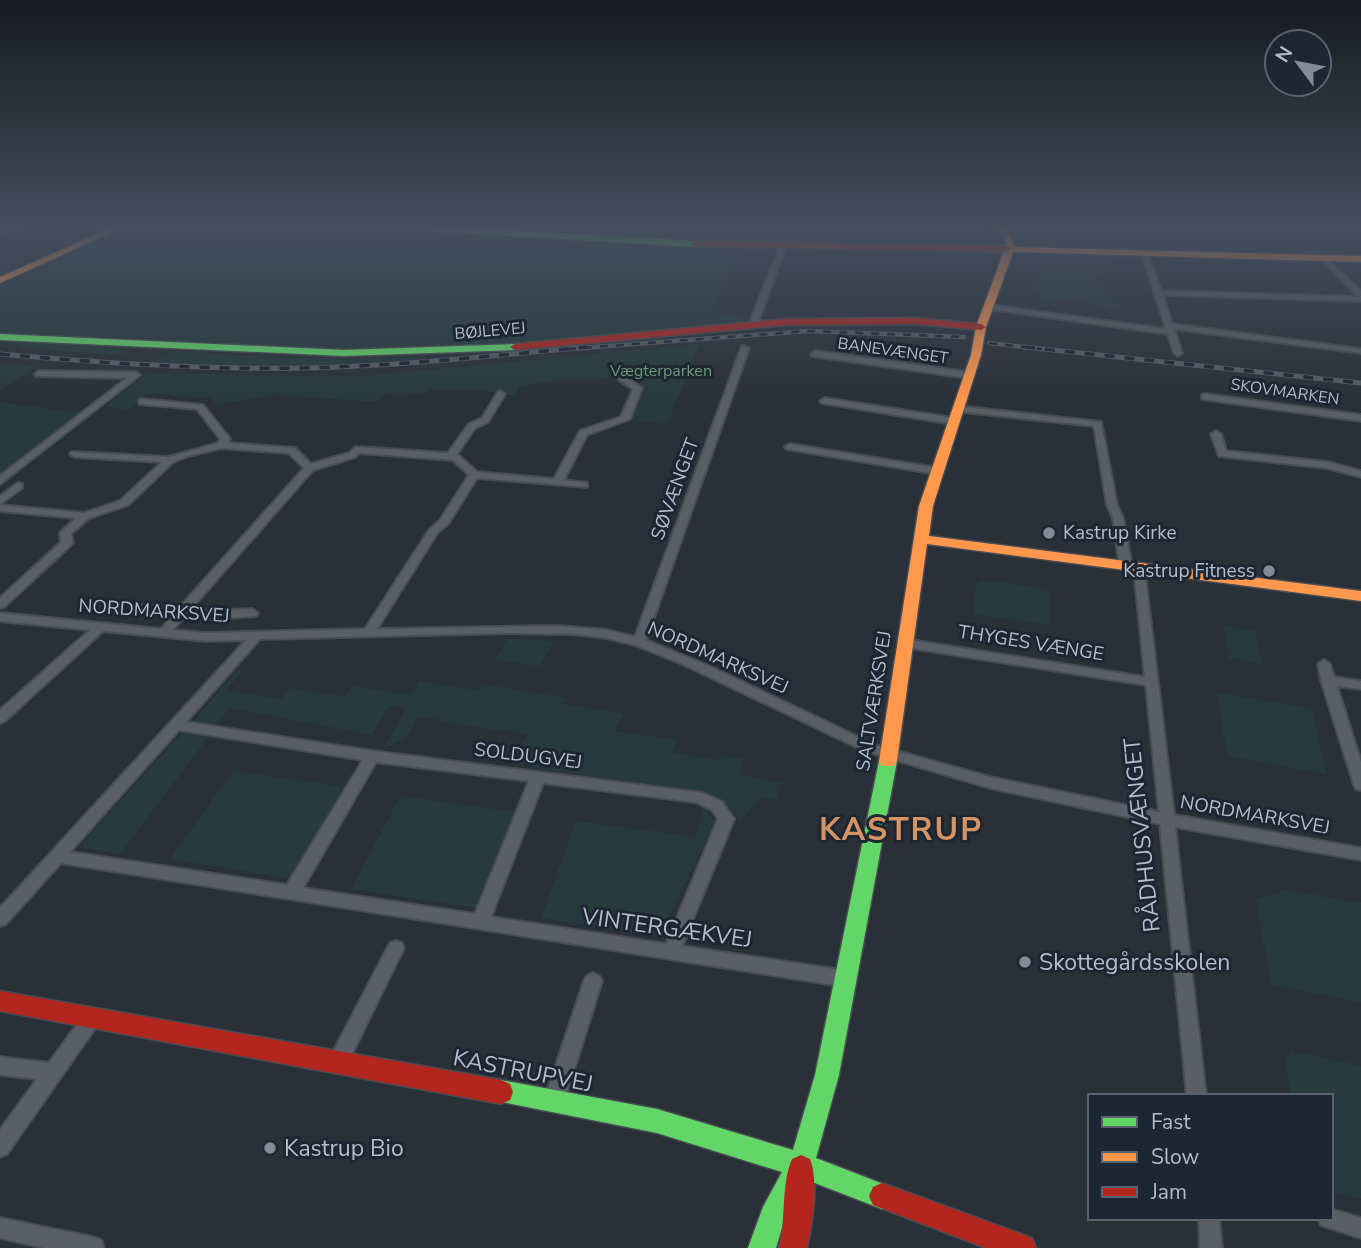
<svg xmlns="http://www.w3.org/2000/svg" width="1361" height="1248" font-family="'Nunito Sans',sans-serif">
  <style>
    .green { fill: #273a3e }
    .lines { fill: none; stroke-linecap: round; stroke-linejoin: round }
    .street-casing { stroke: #484c53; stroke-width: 4 }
    .fast-casing { stroke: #484c53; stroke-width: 3 }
    .slow-casing { stroke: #484c53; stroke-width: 3 }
    .jam-casing { stroke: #484c53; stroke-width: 3 }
    .street { fill: #5a5e66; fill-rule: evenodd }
    .fast { fill: #63d668; fill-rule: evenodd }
    .slow { fill: #ff974d; fill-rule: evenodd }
    .jam { fill: #b3261e; fill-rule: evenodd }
    .rail-far1-casing { stroke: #595d64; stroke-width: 4.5 }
    .rail-casing { stroke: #595d64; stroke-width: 5 }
    .rail-far1 { stroke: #1d2633; stroke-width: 2.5; stroke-dasharray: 8; stroke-linecap: butt }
    .rail { stroke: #1d2633; stroke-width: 3.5; stroke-dasharray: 10; stroke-linecap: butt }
    .poi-dot { fill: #848b96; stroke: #1d2633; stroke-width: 2.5 }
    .labels { text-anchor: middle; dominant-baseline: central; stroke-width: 6; stroke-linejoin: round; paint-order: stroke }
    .far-street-label { font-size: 16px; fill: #b4bcc9; stroke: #1d2633 }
    .far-park-label { font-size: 16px; fill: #6b9a76; stroke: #1d2633 }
    .street-label { font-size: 19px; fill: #b4bcc9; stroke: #1d2633 }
    .poi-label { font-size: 19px; fill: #b4bcc9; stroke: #1d2633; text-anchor: start }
    .near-street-label { font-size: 23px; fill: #b4bcc9; stroke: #1d2633 }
    .near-poi-label { font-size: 23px; fill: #b4bcc9; stroke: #1d2633; text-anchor: start }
    .near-district-label { font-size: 32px; font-weight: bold; letter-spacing: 2px; fill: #d59563; stroke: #1d2633 }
  </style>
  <rect width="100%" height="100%" fill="#2a3038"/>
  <!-- green -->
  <g class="green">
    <polygon points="131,227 375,227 563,243 737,249 711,313 751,317 752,322 486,346 367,351 279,348 142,338 0,333 0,286"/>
    <polygon points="463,227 984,227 992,233 995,242 688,239"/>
    <polygon points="1019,227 1361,227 1361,253 1028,244"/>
    <path d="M1048 264C1060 273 1100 265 1114 268L1116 272 1095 275 1096 278 1088 280 1119 301H1110L1119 306C1115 307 1087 304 1084 302L1091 301 1086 298 1032 304 1039 303 1042 293 1036 292 1040 276 1047 277 1046 267H1040Z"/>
    <polygon points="10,340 85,342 103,348 126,350 120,355 22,348"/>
    <path d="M700 344 667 424 631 421 643 388 624 375C589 384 555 376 520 387L515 396 488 391 429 389 423 395C406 394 389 388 377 402L275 395 217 405 211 398 148 394 129 410 106 406 148 373 354 377Z"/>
    <polygon points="174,351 280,358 434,358 332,366 220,367 146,364"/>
    <polygon points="0,363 39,366 0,390"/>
    <polygon points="0,402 80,413 0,475"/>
    <polygon points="982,580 1049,589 1050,625 973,614 976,583"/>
    <polygon points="1224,626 1255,631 1262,664 1229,658"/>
    <polygon points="507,639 554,641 540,666 495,660"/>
    <polygon points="238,669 243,670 227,690 281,699 290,688 344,697 353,686 410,695 419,681 477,690 481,684 565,698 563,704 624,714 615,731 676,740 672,752 719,761 721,755 743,759 739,774 782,783 775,800 762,797 741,820 722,801 700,791 533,768 529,747 521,745 528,734 438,722 439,717 417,717 408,737 383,749 406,708 389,706 372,735 230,708 216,726 192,723"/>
    <polygon points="1217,693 1311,708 1327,774 1227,756"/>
    <polygon points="183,732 206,735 207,739 120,854 83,848 83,842"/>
    <polygon points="233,771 345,787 291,879 170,859"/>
    <polygon points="400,796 518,812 478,908 352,889"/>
    <polygon points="703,808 715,821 659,937 541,918 576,821 696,837"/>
    <polygon points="1286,890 1361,903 1361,1002 1271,985 1256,900"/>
    <polygon points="1291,1051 1361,1066 1361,1199 1331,1192 1331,1096 1291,1096 1285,1060"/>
  </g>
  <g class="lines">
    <!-- street casing -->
    <g class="street-casing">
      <g id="street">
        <polygon points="11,227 20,227 0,236 0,232"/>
        <polygon points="783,244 786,246 759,319 762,325 755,327 751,319 780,246"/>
        <polygon points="1145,252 1148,254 1161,291 1359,297 1320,258 1325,257 1361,291 1361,301 1163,295 1172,324 1361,349 1361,353 1174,329 1182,353 1178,356 1174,353 1168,334 989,309 985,307 989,305 1166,329 1142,254"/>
        <path d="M742 346 749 348 646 640 711 667 875 745 990 777 1159 812 1146 685 904 647 898 643 904 639 1145 677 1134 569 1140 566 1144 567 1174 815 1361 848V860L1175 827 1206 1096H1187L1160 824 990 788 865 751 680 663 635 645 607 638 573 634 507 633 260 639 186 722 372 751 703 793 722 802 734 819 682 946 847 971 853 974 856 979 853 984 847 987 61 863 6 924 0 926V908L246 640 206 641 103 631 5 721 0 723V710L90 630 0 621V613L161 629 173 615 138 611 136 608 138 605 179 608 304 468 289 453 222 448 188 456 173 462 128 505 89 518 71 534 73 543 71 545 4 607 0 608V598L61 542 60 533 76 518 0 511V505L84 513 120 501 162 462 75 457 70 454 72 452 169 457 218 443 220 439 197 409 139 404V400L142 399 203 405 230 439 228 443 295 448 311 464 349 453 356 447 448 453 469 424 482 418 498 392 501 391 505 394 488 422 475 428 457 454 477 472 554 479 580 431 621 417 633 389 619 380V376L622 375 642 388 630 419 587 435 564 480 587 483V487L477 478 448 524 438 532 377 629 557 626 607 630 635 637ZM359 453 453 460 469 475 440 520 429 530 365 629 206 633 173 630 185 616 209 619 256 616 258 613 252 609 209 611 191 609 313 470 355 457ZM179 730 363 760 287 885 70 852ZM376 762 529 781 475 914 303 888ZM543 783 695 802 712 810 718 819 666 944 491 917Z"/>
        <polygon points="815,351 968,372 972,375 968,378 812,356 811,354"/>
        <polygon points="39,371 136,372 140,375 0,484 0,476 127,378 36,376 35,374"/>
        <polygon points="1205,394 1361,415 1361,421 1202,399 1202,395"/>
        <polygon points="825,398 953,418 958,421 953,424 822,403 820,401"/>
        <polygon points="957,406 1101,422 1117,505 1123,518 1132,567 1130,569 1126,570 1120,567 1113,518 1107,505 1094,426 954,411 954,407"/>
        <polygon points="1216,431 1221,434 1226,451 1328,462 1361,471 1361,477 1327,468 1219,456 1211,434"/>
        <polygon points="790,444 937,468 942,471 937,474 787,449 785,447"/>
        <polygon points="18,483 22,484 22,488 0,504 0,496"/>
        <polygon points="1324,660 1330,664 1334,677 1361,681 1361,689 1337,686 1361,762 1361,790 1356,789 1354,785 1321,680 1318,664"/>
        <polygon points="396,941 402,943 404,948 345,1068 338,1071 331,1068 329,1062 331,1056 390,943"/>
        <polygon points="593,973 599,976 602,981 564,1101 561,1107 554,1110 547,1107 544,1101 584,981 587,976"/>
        <polygon points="92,1010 98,1012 101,1018 98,1024 7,1154 0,1157 0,1130 37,1079 0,1075 0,1057 49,1063 86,1012"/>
        <polygon points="1331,1209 1361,1218 1361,1238 1321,1225 1318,1218 1331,1218"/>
        <polygon points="0,1218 93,1237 101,1240 104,1248 44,1248 0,1238"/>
        <polygon points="1199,1218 1219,1218 1222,1248 1200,1248"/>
      </g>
    </g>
    <!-- fast casing -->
    <g class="fast-casing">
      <g id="fast">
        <polygon points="408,227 456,227 695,241 699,244 695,247 412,230"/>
        <polygon points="0,334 344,350 515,344 520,347 515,350 344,356 0,340"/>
        <polygon points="888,754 894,756 897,761 839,1075 816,1158 891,1187 895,1196 891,1205 882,1209 807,1180 784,1221 776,1248 748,1248 763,1207 782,1172 657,1133 492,1100 489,1092 492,1084 501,1080 657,1109 793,1150 815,1075 879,761 882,756"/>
      </g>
    </g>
    <!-- slow casing -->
    <g class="slow-casing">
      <g id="slow">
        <polygon points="113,227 124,227 0,283 0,277"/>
        <polygon points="1000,227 1008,227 1014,247 1361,256 1361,262 1013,252 986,327 981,355 933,506 929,536 1361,591 1361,601 927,544 897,761 894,766 882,766 879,761 919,506 971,355 976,327 1004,251 1002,249 1007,244"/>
      </g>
    </g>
    <!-- jam casing -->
    <g class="jam-casing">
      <g id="jam">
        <polygon points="695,241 1006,246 1010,249 1006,252 692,246 692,242"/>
        <polygon points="916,318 981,324 986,327 981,330 916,324 785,325 515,350 510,347 515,344 785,319"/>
        <polygon points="0,991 501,1080 510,1084 513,1092 510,1100 501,1104 0,1011"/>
        <path d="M801 1155 810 1159C819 1181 812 1225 807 1248H779C786 1220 781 1184 792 1159Z"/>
        <polygon points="882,1183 1032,1238 1036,1248 986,1248 873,1205 869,1196 873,1187"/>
      </g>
    </g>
    <!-- street -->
    <use href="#street" class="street"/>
    <!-- fast -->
    <use href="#fast" class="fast"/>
    <!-- slow -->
    <use href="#slow" class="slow"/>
    <!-- jam -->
    <use href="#jam" class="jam"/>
    <!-- rail-far1 casing -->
    <g class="rail-far1-casing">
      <g id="rail-far1">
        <polyline points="989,343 1042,349"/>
        <polyline points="568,349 807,331 964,337"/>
      </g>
    </g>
    <!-- rail casing -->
    <g class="rail-casing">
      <g id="rail">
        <polyline points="1025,347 1361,383"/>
        <path d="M0 354C100 363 201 370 302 368 397 366 492 356 587 347"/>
      </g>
    </g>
    <!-- rail-far1 -->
    <use href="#rail-far1" class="rail-far1"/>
    <!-- rail -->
    <use href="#rail" class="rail"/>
  </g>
  <!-- sky -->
  <linearGradient id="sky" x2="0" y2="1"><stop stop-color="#171a1f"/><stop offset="0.56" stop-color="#444e5e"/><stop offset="1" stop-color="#444e5e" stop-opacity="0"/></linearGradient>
  <rect width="1361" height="402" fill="url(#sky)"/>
  <!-- markers -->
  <g class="poi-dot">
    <circle cx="1049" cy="533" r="7"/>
    <circle cx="1269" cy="571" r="7"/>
    <circle cx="1025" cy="962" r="7"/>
    <circle cx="270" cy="1148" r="7"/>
  </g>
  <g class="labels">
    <!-- far-street labels -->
    <g class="far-street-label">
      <text transform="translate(490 331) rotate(-5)">BØJLEVEJ</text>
      <text transform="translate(893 351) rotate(8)">BANEVÆNGET</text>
      <text transform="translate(1285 392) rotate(8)">SKOVMARKEN</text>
    </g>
    <!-- far-park labels -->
    <g class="far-park-label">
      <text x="661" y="371">Vægterparken</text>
    </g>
    <!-- street labels -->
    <g class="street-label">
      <text transform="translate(675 489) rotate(-70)">SØVÆNGET</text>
      <text transform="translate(154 611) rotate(4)">NORDMARKSVEJ</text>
      <text transform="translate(1031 643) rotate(9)">THYGES VÆNGE</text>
      <text transform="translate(718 658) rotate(24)">NORDMARKSVEJ</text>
      <text transform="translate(874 701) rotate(-81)">SALTVÆRKSVEJ</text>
      <text transform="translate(528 756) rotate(7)">SOLDUGVEJ</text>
      <text transform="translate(1255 815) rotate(10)">NORDMARKSVEJ</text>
    </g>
    <!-- poi labels -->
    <g class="poi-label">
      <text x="1063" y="533">Kastrup Kirke</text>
      <text x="1255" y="571" text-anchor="end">Kastrup Fitness</text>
    </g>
    <!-- near-street labels -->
    <g class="near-street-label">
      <text transform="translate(1142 835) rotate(-96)">RÅDHUSVÆNGET</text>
      <text transform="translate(667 928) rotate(8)">VINTERGÆKVEJ</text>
      <text transform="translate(523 1071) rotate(11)">KASTRUPVEJ</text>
    </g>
    <!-- near-poi labels -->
    <g class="near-poi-label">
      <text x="1039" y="962">Skottegårdsskolen</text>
      <text x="284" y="1148">Kastrup Bio</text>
    </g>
    <!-- near-district labels -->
    <g class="near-district-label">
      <text x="901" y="829">KASTRUP</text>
    </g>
  </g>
  <!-- legend -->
  <rect x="1088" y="1094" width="245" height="126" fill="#1d2633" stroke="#59626f" stroke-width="2"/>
  <rect x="1102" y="1117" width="35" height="10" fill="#63d668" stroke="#59626f" stroke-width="2"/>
  <text x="1151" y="1129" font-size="21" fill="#b4bcc9">Fast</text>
  <rect x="1102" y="1152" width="35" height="10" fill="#ff974d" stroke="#59626f" stroke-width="2"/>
  <text x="1151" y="1164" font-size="21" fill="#b4bcc9">Slow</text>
  <rect x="1102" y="1187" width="35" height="10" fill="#b3261e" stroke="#59626f" stroke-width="2"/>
  <text x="1151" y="1199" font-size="21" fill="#b4bcc9">Jam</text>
  <!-- north arrow -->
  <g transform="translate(1298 63) rotate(302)"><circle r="33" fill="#1d2633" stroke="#59626f" stroke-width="2"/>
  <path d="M0-5L12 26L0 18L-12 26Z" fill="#848b96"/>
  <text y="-10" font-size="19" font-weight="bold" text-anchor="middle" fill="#b4bcc9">N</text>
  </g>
</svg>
